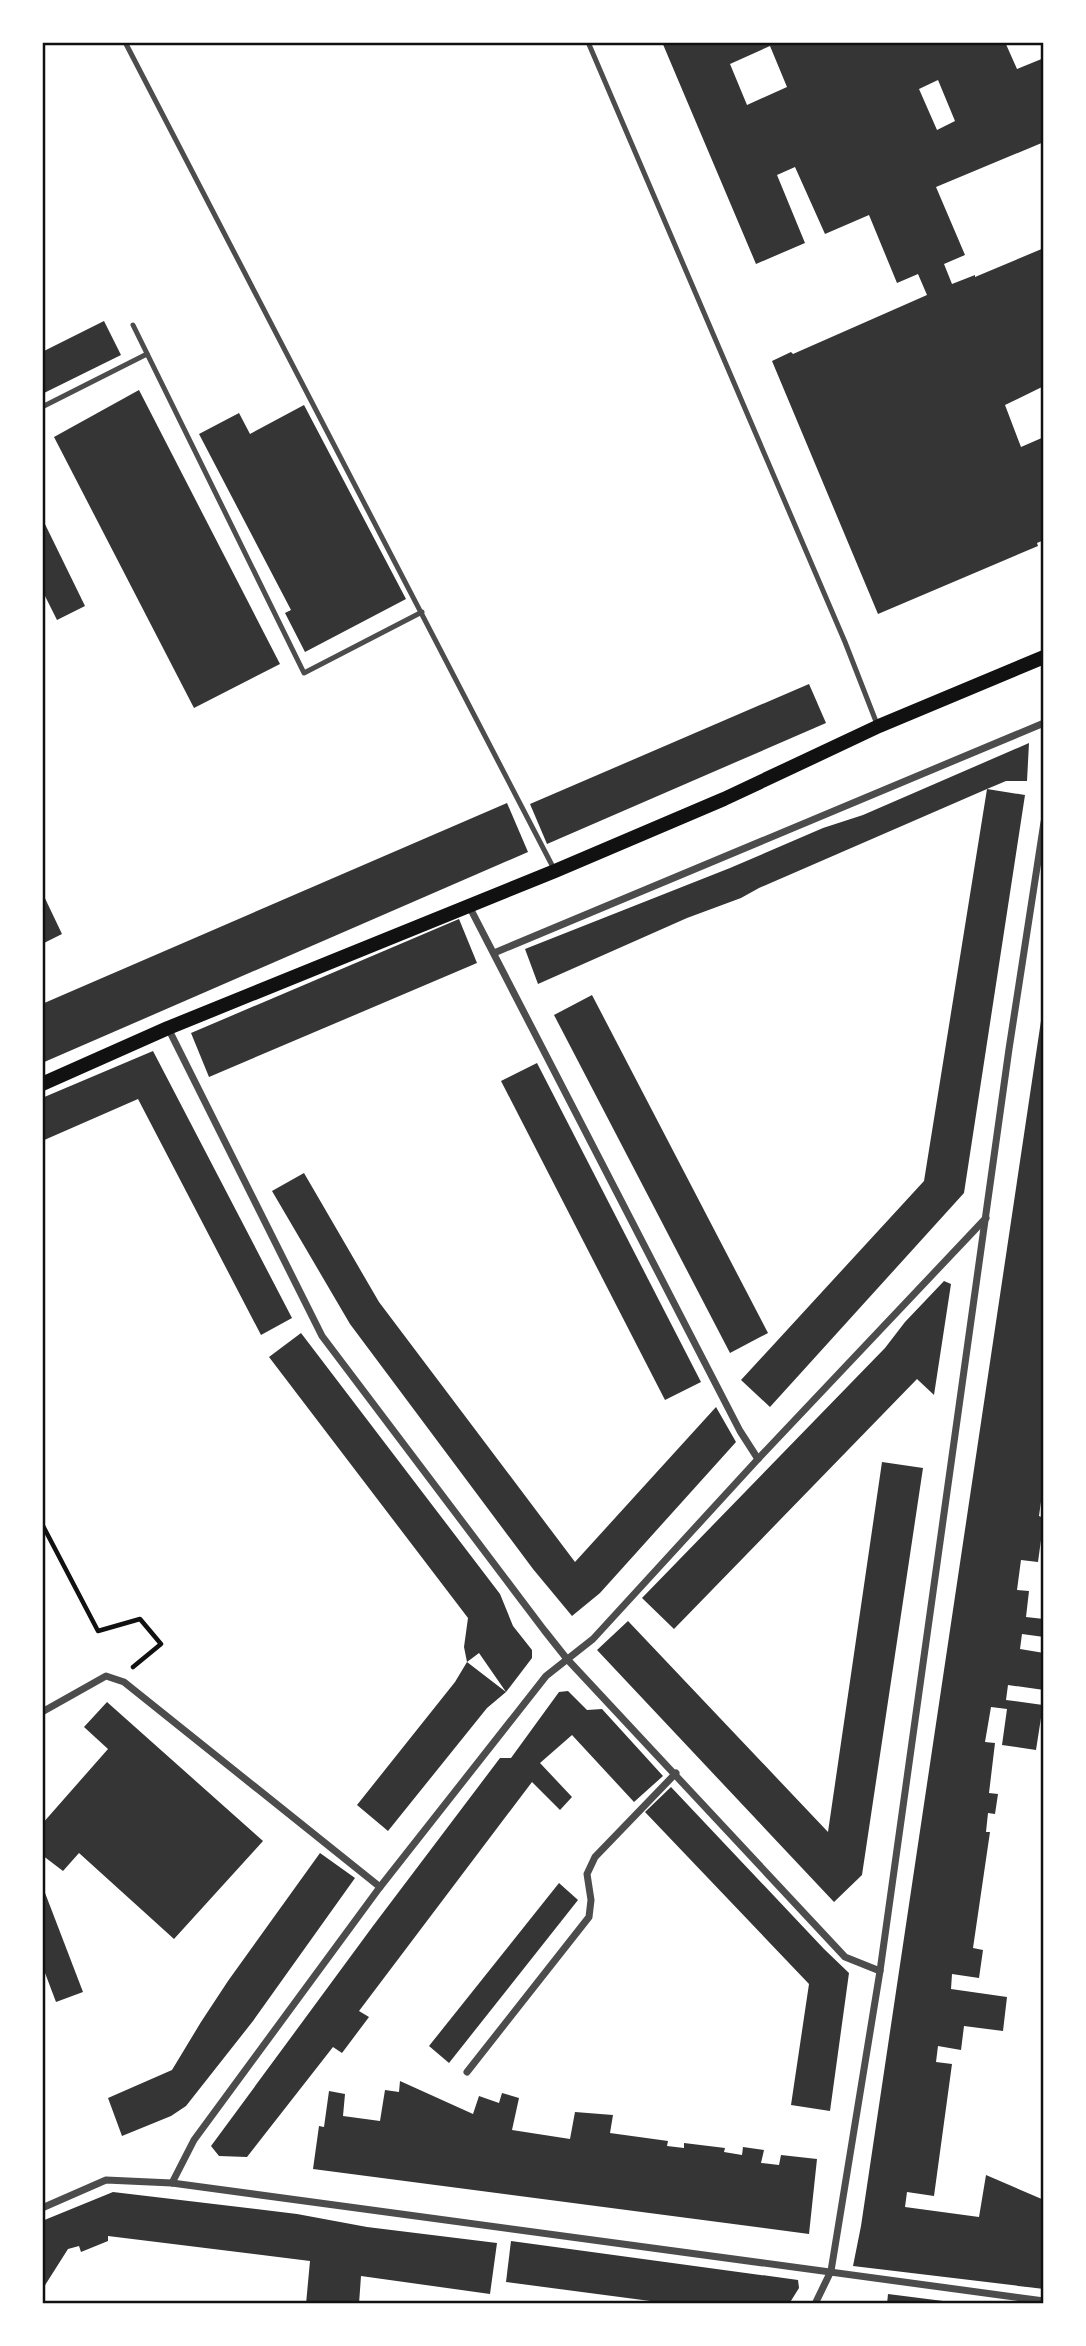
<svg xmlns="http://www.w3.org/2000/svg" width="1086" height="2346" font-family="'IBM Plex Sans',sans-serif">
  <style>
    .building { fill: #353535; fill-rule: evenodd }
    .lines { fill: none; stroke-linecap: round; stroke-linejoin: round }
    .path { stroke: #111; stroke-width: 4.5 }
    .service { stroke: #4c4c4c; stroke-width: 5 }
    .minor { stroke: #4c4c4c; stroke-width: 7 }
    .secondary { stroke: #111; stroke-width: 14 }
    .neatline { fill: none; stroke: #111; stroke-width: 2.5 }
  </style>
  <rect width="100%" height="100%" fill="#fff"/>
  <!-- building -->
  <g class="building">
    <path d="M662 42H1005L1017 69 1044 58V142L936 187 965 255 944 264 952 284 975 275V277L1044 248V386L1005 405 1021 447 1044 437V540L1037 543 1038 546 878 614 772 361 791 352 793 354 927 295 918 274 897 283 869 215 825 234 795 167 777 175 805 243 756 264ZM770 46 787 87 747 105 730 64ZM938 80 955 121 937 130 919 89Z"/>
    <polygon points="104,321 121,355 42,394 42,352"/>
    <polygon points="139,390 280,664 194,708 54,437"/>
    <polygon points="304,405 406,599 305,652 285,613 291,610 199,434 239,413 250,434"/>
    <polygon points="42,518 85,606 57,620 42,590"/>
    <polygon points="809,684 826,723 547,844 530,804"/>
    <polygon points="1029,743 1027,781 1006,781 987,789 1025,795 964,1193 770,1407 741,1380 924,1181 987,789 759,888 741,898 687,918 538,984 525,949 730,868 823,828 863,815"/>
    <polygon points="507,803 528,852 42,1063 42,1004"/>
    <polygon points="42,892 62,934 42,944"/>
    <polygon points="459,919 477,963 209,1077 191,1033"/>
    <polygon points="592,995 768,1333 730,1353 554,1015"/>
    <polygon points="1042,1014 1044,1480 1039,1516 1044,1518 1038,1562 1021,1560 1017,1590 1029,1591 1026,1617 1044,1619 1044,1637 1022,1634 1020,1649 1044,1653 1044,1690 1008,1685 1006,1700 1043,1705 1036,1750 1002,1745 1007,1709 991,1707 985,1742 995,1743 989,1793 998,1794 995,1814 988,1813 986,1832 990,1832 973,1948 983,1950 979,1978 952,1974 951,1989 1007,1997 1003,2031 964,2026 961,2050 938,2046 936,2062 952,2064 934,2196 907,2192 905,2207 979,2217 986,2175 1044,2200 1044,2289 853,2266 861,2226"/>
    <polygon points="153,1051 292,1318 261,1335 138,1099 42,1141 42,1098"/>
    <polygon points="537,1063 701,1382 665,1400 501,1081"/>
    <polygon points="304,1173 379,1302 575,1562 716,1407 736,1442 600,1593 572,1616 533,1569 350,1324 272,1191"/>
    <polygon points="944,1281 951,1284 934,1395 917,1379 674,1629 642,1598 885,1348 905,1322"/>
    <polygon points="301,1333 500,1594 513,1626 532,1650 532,1658 506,1692 487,1708 388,1831 357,1805 455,1682 467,1662 506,1692 479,1653 467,1662 464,1647 468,1618 269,1357"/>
    <polygon points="882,1462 923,1468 862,1875 834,1902 597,1650 628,1621 828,1832"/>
    <polygon points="568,1691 587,1710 602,1709 663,1776 634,1802 572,1735 540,1763 572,1797 560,1810 532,1782 359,2011 369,2017 342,2053 333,2047 247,2157 219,2156 211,2146 373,1926 500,1758 511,1758 559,1692"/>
    <polygon points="107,1702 263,1841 174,1939 79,1853 63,1871 42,1855 42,1824 108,1749 84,1727"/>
    <polygon points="671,1787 824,1949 849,1973 830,2111 791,2105 809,1984 645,1812"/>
    <polygon points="320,1853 355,1878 253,2021 186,2106 171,2116 122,2136 108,2098 172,2070 201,2022 228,1981"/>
    <polygon points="559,1883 578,1900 449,2063 429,2046"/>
    <polygon points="42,1885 83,1992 56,2002 42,1965"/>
    <polygon points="400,2081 473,2114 479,2096 499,2103 502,2093 519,2098 512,2130 570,2139 575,2112 613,2115 610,2133 668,2141 667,2146 684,2148 684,2143 725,2148 724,2152 742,2155 743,2147 764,2150 761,2163 779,2165 781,2155 817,2159 809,2234 313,2169 319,2126 324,2127 329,2091 345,2094 343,2116 380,2121 385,2090 399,2092"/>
    <polygon points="113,2192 297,2214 367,2227 497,2243 490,2294 361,2276 359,2304 306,2304 310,2261 108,2236 108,2241 81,2252 79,2246 68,2249 42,2290 42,2221"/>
    <polygon points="511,2241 798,2280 799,2288 789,2304 673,2304 506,2282"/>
    <polygon points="888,2294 951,2302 951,2304 887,2304"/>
  </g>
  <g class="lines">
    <!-- path -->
    <polyline class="path" points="42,1524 98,1631 140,1619 161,1644 133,1667"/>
    <!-- service -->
    <g class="service">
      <polyline points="125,42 554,869"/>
      <polyline points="588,42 845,642 877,724"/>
      <polyline points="133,325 304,673 422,612"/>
      <polyline points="42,407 147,354"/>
    </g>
    <!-- minor -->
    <g class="minor">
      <polyline points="469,906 740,1431 758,1459"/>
      <polyline points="494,953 1044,723"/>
      <polyline points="168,1028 322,1336 544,1630 567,1659 845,1957 880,1971"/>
      <polyline points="42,1712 106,1676 124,1682 380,1887"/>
      <polyline points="467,2072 589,1917 591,1900 587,1874 595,1857 676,1773"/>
      <polyline points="172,2183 194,2140 380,1887 546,1676 593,1639 758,1459 986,1218"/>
      <polyline points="42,2208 106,2180 172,2183 1044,2301"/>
      <polyline points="815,2304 831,2271 880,1971 1009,1049 1044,822"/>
    </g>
    <!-- secondary -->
    <polyline class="secondary" points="42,1084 168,1028 555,871 724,799 879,726 1044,657"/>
  </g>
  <!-- border -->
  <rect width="1086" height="2346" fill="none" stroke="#ffffff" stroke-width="88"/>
  <rect x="44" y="44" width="998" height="2258" class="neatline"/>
</svg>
